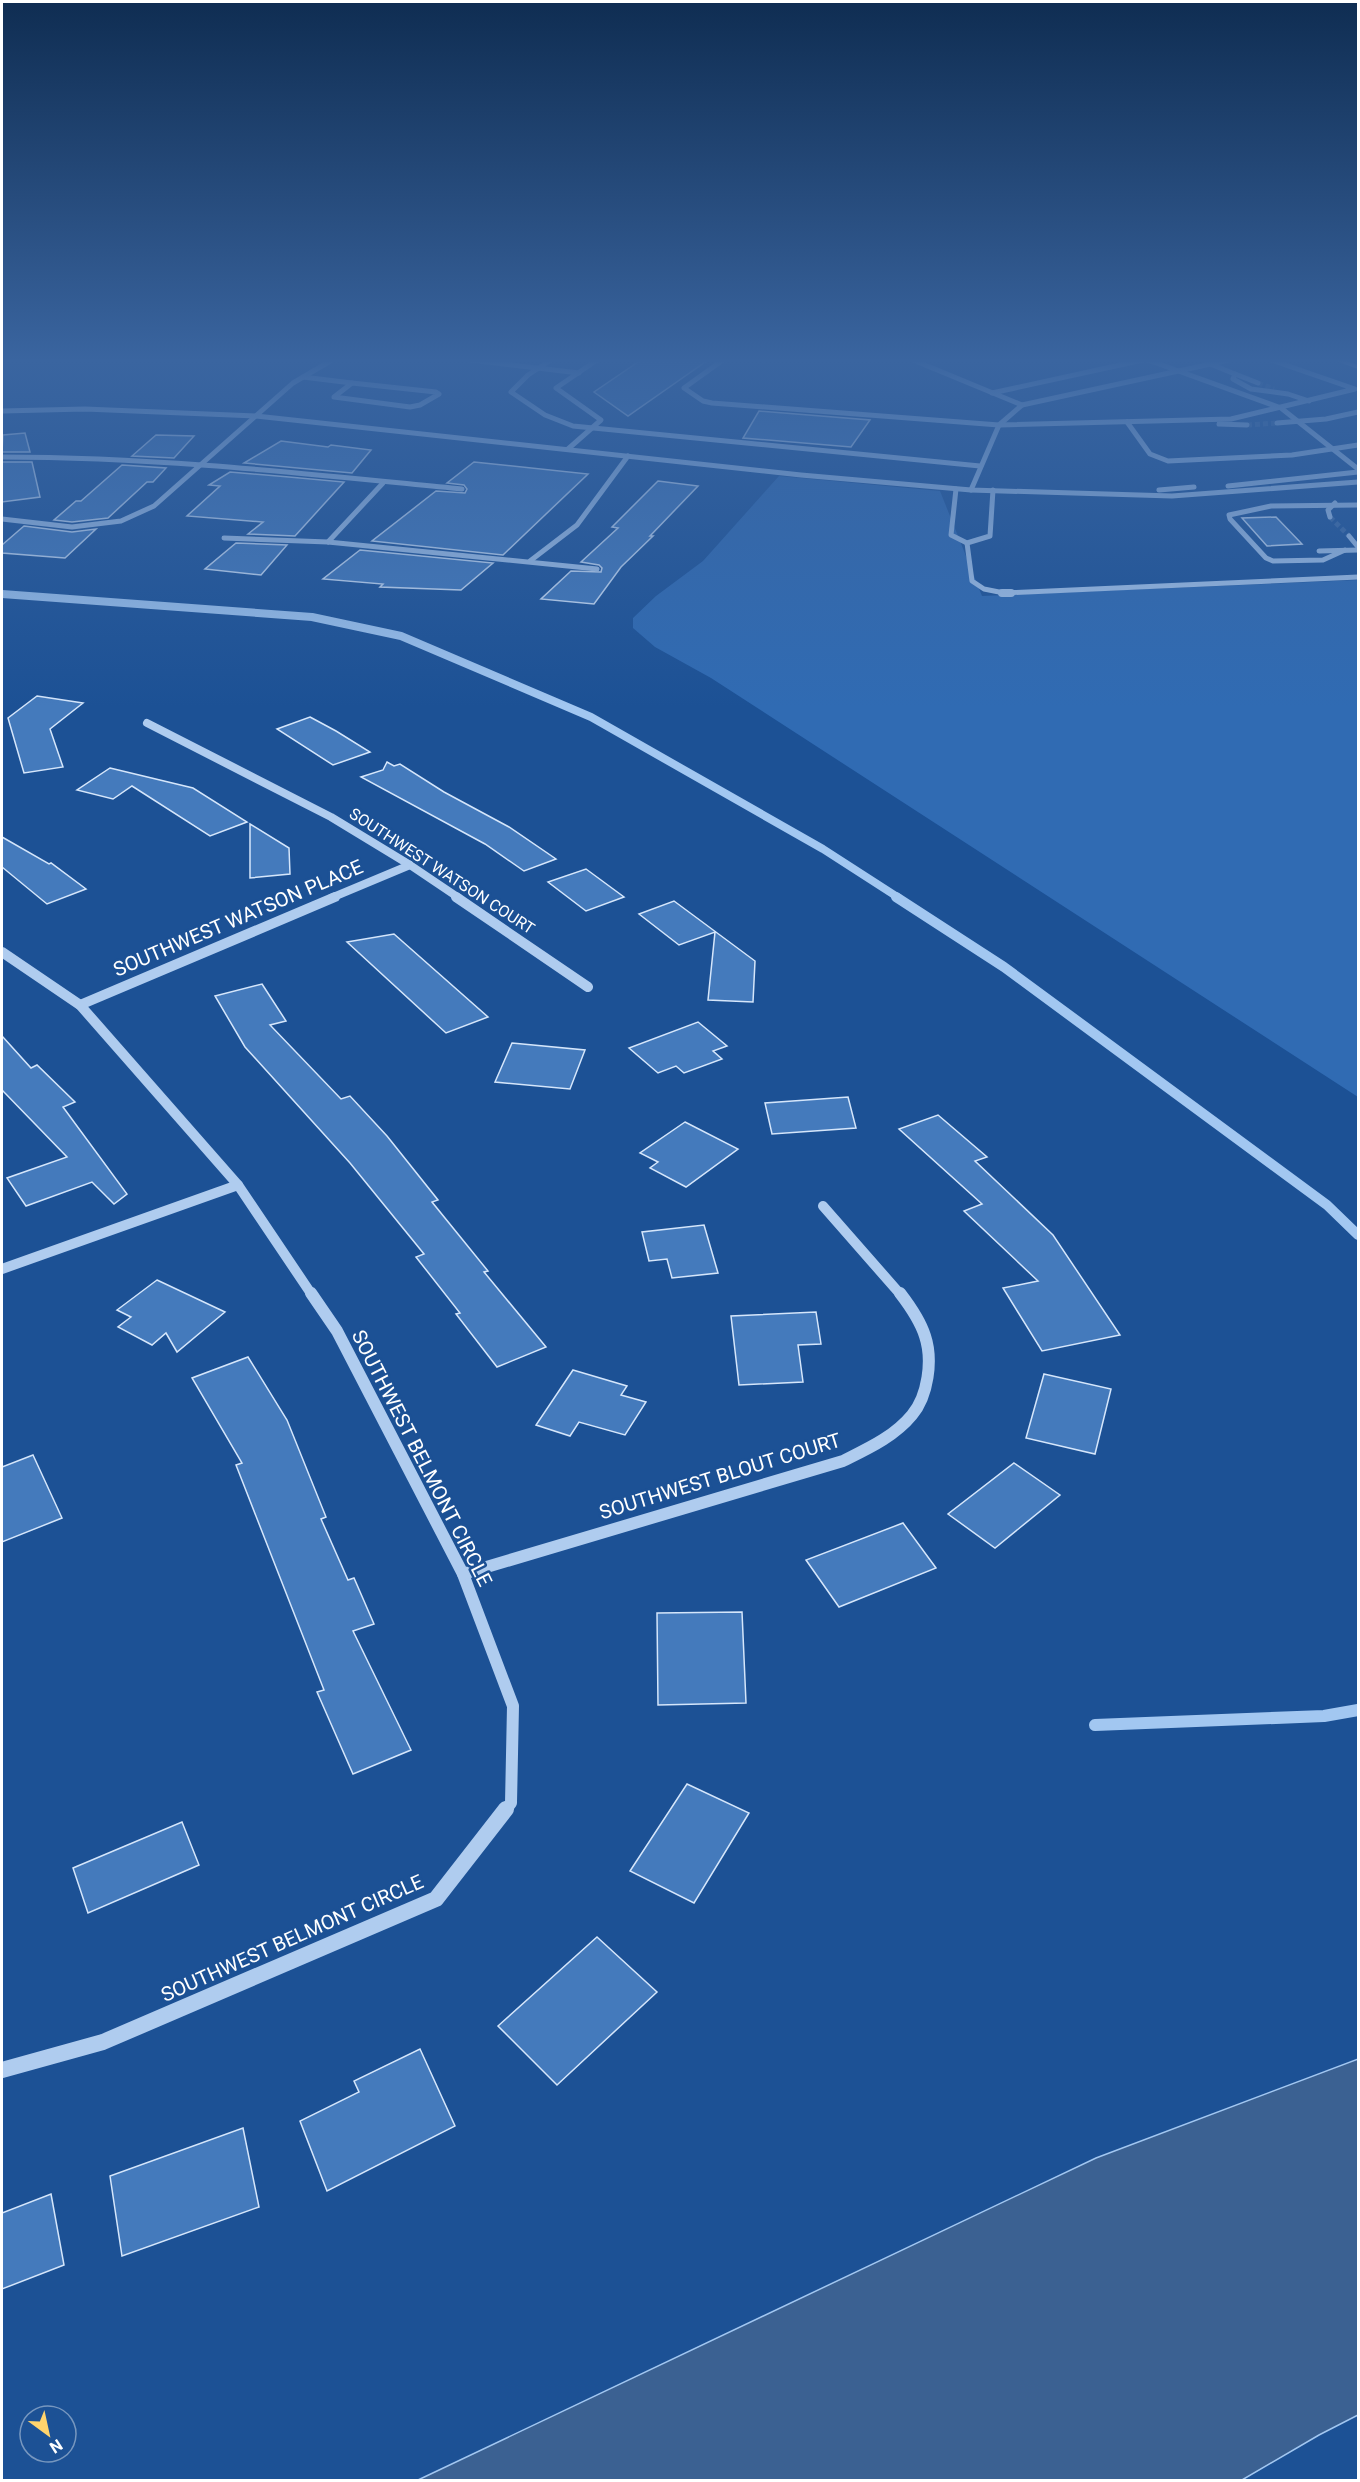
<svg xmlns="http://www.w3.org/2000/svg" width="1360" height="2482" font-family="Roboto,sans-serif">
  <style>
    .green { fill: #306bb3 }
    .water { fill: #3b6192; stroke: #a2c7f1; stroke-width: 1.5 }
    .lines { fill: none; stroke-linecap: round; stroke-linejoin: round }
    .stream-far2 { stroke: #a2c7f1; stroke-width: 8 }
    .stream-far1 { stroke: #a2c7f1; stroke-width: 10 }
    .stream { stroke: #a2c7f1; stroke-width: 12 }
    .building { fill: #447abc; stroke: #d5e6fb; stroke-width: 1.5 }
    .minor-tunnel { stroke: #3e6ba5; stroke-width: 5; stroke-dasharray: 5 3; stroke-linecap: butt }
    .minor-far4 { stroke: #afccef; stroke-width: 5 }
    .minor-far3 { stroke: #afccef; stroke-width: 8 }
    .minor-far2 { stroke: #afccef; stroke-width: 10 }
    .minor-far1 { stroke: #afccef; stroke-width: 12 }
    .minor { stroke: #afccef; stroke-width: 16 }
    .major { fill: #f7faff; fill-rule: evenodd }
    .labels { text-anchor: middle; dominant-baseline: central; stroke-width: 5; stroke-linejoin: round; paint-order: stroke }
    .far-street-label { font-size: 16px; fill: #fff; stroke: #1c5195 }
    .street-label { font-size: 20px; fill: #fff; stroke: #1c5195 }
  </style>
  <rect width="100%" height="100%" fill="#1c5195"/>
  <!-- green -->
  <polygon class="green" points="779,476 940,491 982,596 1358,580 1358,1097 711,678 655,647 633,628 633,618 656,596 703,561"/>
  <!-- water -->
  <polygon class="water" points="1358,2059 1358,2415 1319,2435 1242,2480 418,2480 1096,2158"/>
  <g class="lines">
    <!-- stream-far2 -->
    <polyline class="stream-far2" points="2,594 312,617 401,636 591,717 823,849 899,898"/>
    <!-- stream-far1 -->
    <polyline class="stream-far1" points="896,897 1004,967 1327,1205 1358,1235"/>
    <!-- stream -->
    <polyline class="stream" points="1095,1725 1324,1716 1358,1710"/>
  </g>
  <!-- building -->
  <g class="building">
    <polygon points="641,360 708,360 628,416 594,392"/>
    <polygon points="759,411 870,420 851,447 743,438"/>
    <polygon points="25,433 30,452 2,452 3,435"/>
    <polygon points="156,435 194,436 174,458 132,456"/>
    <polygon points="281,441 328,447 331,445 371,450 352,473 244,463"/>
    <polygon points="2,462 32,462 40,497 2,502"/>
    <polygon points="474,462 588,474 503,555 372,541 436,491 465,493 467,489 464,485 447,483"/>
    <polygon points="122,465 166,468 153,482 147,482 108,518 72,522 54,520 76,501 81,501"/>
    <polygon points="230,472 289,477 344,482 295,536 248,534 263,522 187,516 220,486 209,485"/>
    <polygon points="658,481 698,486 650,536 653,536 621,567 594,604 541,599 571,571 601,572 602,568 599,565 581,562 618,528 612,527"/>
    <polygon points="1276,517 1302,544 1267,546 1242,518"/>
    <polygon points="24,526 72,532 96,529 65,558 2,553 2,545"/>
    <polygon points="236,543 287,545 261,575 205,569"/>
    <polygon points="360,550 493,563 461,590 380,587 383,584 323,579"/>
    <polygon points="37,696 83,703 50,729 63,767 24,773 8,718"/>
    <polygon points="310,717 336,731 370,752 333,765 277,729"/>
    <polygon points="387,762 394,766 400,764 444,792 509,827 556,859 524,871 485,844 361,777 383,770"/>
    <polygon points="110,768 193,788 247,822 210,836 132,786 113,799 77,790"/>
    <polygon points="250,824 289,848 290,874 250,878"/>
    <polygon points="2,837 49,864 51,863 86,889 47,904 2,867"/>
    <polygon points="586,869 624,897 586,911 548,882"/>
    <polygon points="674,901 755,961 753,1002 708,1000 715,932 679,945 639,914"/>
    <polygon points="394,934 488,1017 446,1033 347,942"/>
    <polygon points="262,984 286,1021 270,1025 341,1099 350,1096 387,1136 438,1200 432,1202 488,1271 484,1272 546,1347 497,1367 456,1314 460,1313 416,1257 424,1254 350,1163 245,1047 215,996"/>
    <polygon points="698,1022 727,1046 713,1051 722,1059 684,1073 676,1066 658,1073 629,1048"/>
    <polygon points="2,1036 31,1068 37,1065 75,1102 63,1107 127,1194 114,1204 92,1182 26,1206 7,1178 67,1157 2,1090"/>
    <polygon points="512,1043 585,1050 570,1089 495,1082"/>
    <polygon points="848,1097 856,1128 772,1134 765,1103"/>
    <polygon points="938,1115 987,1157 975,1161 1053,1235 1120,1335 1042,1351 1003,1288 1038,1281 964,1211 982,1204 899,1129"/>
    <polygon points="685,1122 738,1149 686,1187 650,1168 658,1162 640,1153"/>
    <polygon points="704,1225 718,1273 672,1278 667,1259 649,1261 642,1232"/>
    <polygon points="157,1280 225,1312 177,1352 166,1333 152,1345 118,1327 131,1317 117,1310"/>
    <polygon points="816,1312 821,1344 798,1345 803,1382 739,1385 731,1316"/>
    <polygon points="248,1357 287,1420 326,1517 321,1519 348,1580 354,1578 374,1624 353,1631 411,1750 353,1774 317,1692 324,1690 236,1465 242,1463 192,1378"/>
    <polygon points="573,1370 627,1386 621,1395 646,1402 625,1435 579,1422 570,1436 536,1425"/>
    <polygon points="1044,1374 1111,1389 1095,1454 1026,1438"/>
    <polygon points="33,1455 62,1518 2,1542 2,1467"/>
    <polygon points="1014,1463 1060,1495 995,1548 948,1514"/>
    <polygon points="903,1523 936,1568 839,1607 806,1560"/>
    <polygon points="742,1612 746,1703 658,1705 657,1613"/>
    <polygon points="687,1784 749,1813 694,1903 630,1871"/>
    <polygon points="182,1822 199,1865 88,1913 73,1868"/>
    <polygon points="597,1937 657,1992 557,2085 498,2026"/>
    <polygon points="420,2049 455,2126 327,2191 300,2121 359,2092 354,2081"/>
    <polygon points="243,2128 259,2207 122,2256 110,2176"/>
    <polygon points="51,2194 64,2265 2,2289 2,2213"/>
  </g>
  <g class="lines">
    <!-- minor-tunnel -->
    <g class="minor-tunnel">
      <polyline points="1258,383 1274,389"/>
      <polyline points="1247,425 1277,423"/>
      <polyline points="1330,517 1349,536"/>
    </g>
    <!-- minor-far4 -->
    <g class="minor-far4">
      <polyline points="471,360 579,373"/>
      <polyline points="551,360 528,375 511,392 545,415 573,426 980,466"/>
      <polyline points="723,360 684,388 703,401 712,403 999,425 1231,419 1355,389 1271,360"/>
      <polyline points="913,360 1022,405"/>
      <polyline points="1148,360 1281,408 1358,469"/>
      <polyline points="1210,364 1235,374 1233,379 1251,389 1288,394 1309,401"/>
      <polyline points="1235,374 1258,383"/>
      <polyline points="303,377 352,383"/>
      <polygon points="352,383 436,392 439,394 420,405 410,407 334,397"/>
      <polyline points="992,393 1143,360"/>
      <polyline points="2,411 85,409 256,416 801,475 971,490 1172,496 1358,482"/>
      <polyline points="1127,422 1150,454 1168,461 1292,455 1358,445"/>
      <polyline points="1277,423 1326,419 1358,412"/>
      <polyline points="1219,424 1247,425"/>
      <polyline points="568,449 601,420 556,388 597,360"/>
      <path d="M2 457C158 457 308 474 462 489"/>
      <polyline points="1228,486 1358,472"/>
      <polyline points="956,489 951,535 967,543 990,536 993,490"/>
      <polyline points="971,490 999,425 1022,405 1229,360"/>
      <polyline points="1159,490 1194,487"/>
      <polyline points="1330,517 1328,510 1335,503"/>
      <polyline points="2,519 72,527 121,521 154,506 293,383 332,360"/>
      <polyline points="1349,536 1358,547"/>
      <polyline points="224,538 328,542 597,569"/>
      <polyline points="328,542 383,483"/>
      <polyline points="967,543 972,581 984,589 1004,593 1358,577"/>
      <polyline points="1345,550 1323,560 1273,561 1266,558 1230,519 1229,515 1271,506 1358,505"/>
      <polyline points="1319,551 1358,550"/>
      <polyline points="530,561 577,525 628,456"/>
    </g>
    <!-- minor-far3 -->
    <g class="minor-far3">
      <polyline points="1002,593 1011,593"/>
      <polyline points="147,723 331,817 410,865 459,898"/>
      <polyline points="331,898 410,865"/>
    </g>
    <!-- minor-far2 -->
    <g class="minor-far2">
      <polyline points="456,897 588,987"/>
      <polyline points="2,952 80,1005 238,1185 312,1295"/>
      <polyline points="80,1005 335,897"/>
      <polyline points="823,1206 901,1295"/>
      <polyline points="2,1269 238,1185"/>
    </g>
    <!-- minor-far1 -->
    <g class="minor-far1">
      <polyline points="311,1293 337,1331 463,1574 513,1706 511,1803 505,1811"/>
      <path d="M463 1574 843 1461C867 1449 894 1437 912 1415 928 1396 933 1360 925 1336 920 1320 910 1306 900 1293"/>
    </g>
    <!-- minor -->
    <polyline class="minor" points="2,2070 103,2042 436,1899 506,1809"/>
    <!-- major -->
    <polygon class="major" points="1333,360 1344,360 1358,365 1358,369"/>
  </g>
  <!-- sky -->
  <linearGradient id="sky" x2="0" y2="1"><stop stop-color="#0f2d52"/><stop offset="0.51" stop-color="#3a65a0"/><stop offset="1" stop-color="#3a65a0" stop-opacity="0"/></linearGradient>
  <rect width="1360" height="707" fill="url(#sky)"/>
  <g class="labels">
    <!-- far-street labels -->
    <g class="far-street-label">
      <text transform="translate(442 871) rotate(33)">SOUTHWEST WATSON COURT</text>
    </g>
    <!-- street labels -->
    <g class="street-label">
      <text transform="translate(238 918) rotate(-23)">SOUTHWEST WATSON PLACE</text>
      <text transform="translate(422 1458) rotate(63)">SOUTHWEST BELMONT CIRCLE</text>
      <text transform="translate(720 1476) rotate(-17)">SOUTHWEST BLOUT COURT</text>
      <text transform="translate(292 1938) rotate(-24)">SOUTHWEST BELMONT CIRCLE</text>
    </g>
  </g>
  <!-- border -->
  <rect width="1360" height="2482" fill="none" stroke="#ffffff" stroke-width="6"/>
  <!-- north arrow -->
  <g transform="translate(48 2434) rotate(147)"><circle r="28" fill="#1c5195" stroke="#7797bf" stroke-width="1.5"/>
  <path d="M0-4.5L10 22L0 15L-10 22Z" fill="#ffd46d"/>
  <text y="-9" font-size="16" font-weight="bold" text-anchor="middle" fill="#ffffff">N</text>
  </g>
</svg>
